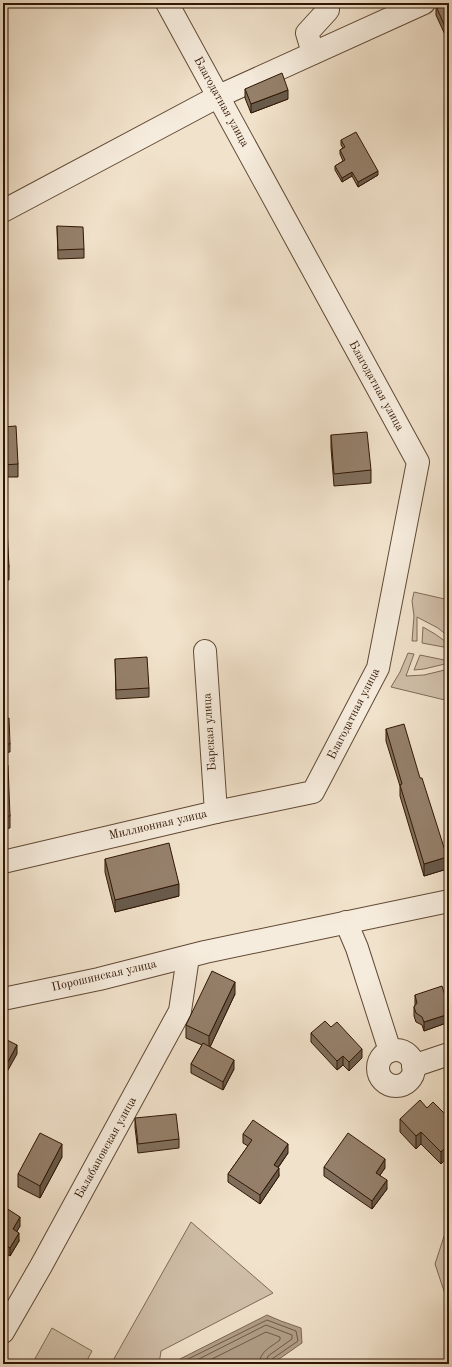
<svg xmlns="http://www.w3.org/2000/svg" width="452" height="1367" font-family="'Old Standard TT',serif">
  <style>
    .green { fill: #d0bfa9; stroke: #806a56 }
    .water { fill: #b09d87; stroke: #7d6752 }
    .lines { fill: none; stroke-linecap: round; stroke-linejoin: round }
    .shore { stroke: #705a45; stroke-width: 1 }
    .minor-casing { stroke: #614935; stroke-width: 24 }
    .minor { stroke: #f6ecdd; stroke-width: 22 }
    .wall { fill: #806e5c; stroke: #311603 }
    .shaded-wall { fill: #685a4b; stroke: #311603 }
    .building { fill: #95806b; stroke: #311603 }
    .labels { text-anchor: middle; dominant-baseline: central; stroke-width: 3.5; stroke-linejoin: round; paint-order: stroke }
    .street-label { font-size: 12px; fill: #311603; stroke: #f6ecdd }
  </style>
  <rect width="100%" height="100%" fill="#f1e2cb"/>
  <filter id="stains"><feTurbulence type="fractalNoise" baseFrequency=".005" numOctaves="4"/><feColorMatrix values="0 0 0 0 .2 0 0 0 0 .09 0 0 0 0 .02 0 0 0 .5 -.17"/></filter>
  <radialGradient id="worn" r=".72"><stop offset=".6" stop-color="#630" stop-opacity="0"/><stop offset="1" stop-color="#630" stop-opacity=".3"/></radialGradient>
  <!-- green -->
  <g class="green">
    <polygon points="414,592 449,600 449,637 438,628 417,617 417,641 412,641 414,616 412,601"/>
    <polygon points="423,627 435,634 449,644 449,648 422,643"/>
    <polygon points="408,653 414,654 406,676 424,675 449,669 449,701 391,687 400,672"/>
    <polygon points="420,655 449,661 449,663 424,669 414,670"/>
    <polygon points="449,1221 449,1306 435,1264"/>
    <polygon points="191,1222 273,1293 161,1351 159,1364 111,1364"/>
    <polygon points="52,1328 92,1351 85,1364 32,1364"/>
  </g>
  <!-- water -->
  <polygon class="water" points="267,1315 281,1321 301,1328 302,1343 272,1364 170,1364"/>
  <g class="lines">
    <!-- shore -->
    <g class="shore">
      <polyline points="178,1364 267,1320 296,1331 298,1341 272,1359 270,1364"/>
      <polyline points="189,1364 266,1325 292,1335 292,1339 268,1356 265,1364"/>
      <path d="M202 1364 266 1332 280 1337V1340C271 1347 260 1351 259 1364"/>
    </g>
    <!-- minor casing -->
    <g class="minor-casing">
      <g id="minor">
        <polyline points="313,53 307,33 328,10 327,3"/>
        <polyline points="3,211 219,96 424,3"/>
        <polyline points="205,651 216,812"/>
        <polyline points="3,862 216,812 313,792 378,668 418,462 167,3"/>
        <polyline points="346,922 357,948 390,1051"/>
        <polyline points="3,999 99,979 205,952 449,901"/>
        <circle cx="396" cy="1068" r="18"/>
        <polyline points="413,1066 449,1054"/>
        <polyline points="3,1332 41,1266 180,1011 188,957"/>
      </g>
    </g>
    <!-- minor -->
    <use href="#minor" class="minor"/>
  </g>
  <!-- wall -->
  <g class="wall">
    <polygon points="449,3 449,36 446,37 436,15 436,6"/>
    <polygon points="245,89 288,99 251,113 245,98"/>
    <polygon points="341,140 378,175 358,187 352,176 342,182 335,170 335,166 343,161 340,154 340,150 343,148 341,145"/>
    <polygon points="57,226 84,249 84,258 58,259"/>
    <polygon points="3,427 18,464 18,477 3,477"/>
    <polygon points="331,435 371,470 371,483 334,486 331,448"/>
    <polygon points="3,528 9,567 9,580 3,580"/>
    <polygon points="115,659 149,688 149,697 116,699"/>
    <polygon points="3,719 10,744 10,752 3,753"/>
    <polygon points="386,729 447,869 424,876 400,796 400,786 386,741"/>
    <polygon points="3,766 10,816 10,828 3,829"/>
    <polygon points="105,859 179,896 115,912 105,872"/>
    <polygon points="235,994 210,1047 234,1069 223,1090 191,1073 191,1064 202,1045 186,1038 186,1025"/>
    <polygon points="415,995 449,1008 449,1022 424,1031 422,1025 416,1022 414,1016 414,1007 415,1005"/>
    <polygon points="331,1027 362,1058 349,1071 343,1065 337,1070 311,1042 311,1033"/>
    <polygon points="427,1108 449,1118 441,1164 421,1144 416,1149 400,1132 400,1119"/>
    <polygon points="135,1118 179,1139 179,1148 138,1153 135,1127"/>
    <polygon points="243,1134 288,1153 278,1168 279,1176 260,1204 228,1182 228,1174 248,1146 243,1143"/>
    <polygon points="62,1157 40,1198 18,1187 18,1174"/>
    <polygon points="324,1167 385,1168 380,1175 387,1189 372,1209 324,1176"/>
    <polygon points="3,1206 20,1226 17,1231 19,1241 10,1256 3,1252"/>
  </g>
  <!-- shaded-wall -->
  <g class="shaded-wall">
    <polygon points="449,27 449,36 446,37 446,29"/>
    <polygon points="288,90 288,99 251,113 251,104"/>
    <polygon points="378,171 378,175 358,187 358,182"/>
    <polygon points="352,172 352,176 342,182 342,178"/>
    <polygon points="447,857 447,869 424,876 424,864"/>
    <polygon points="179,884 179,896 115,912 115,900"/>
    <polygon points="235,982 235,994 209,1049 209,1036"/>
    <polygon points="449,1014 449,1022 424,1031 424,1022"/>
    <polygon points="17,1045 17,1054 3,1079 3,1071"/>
    <polygon points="362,1049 362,1058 349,1071 349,1062"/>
    <polygon points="343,1056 343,1065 337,1070 337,1061"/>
    <polygon points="234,1060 234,1069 223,1090 223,1082"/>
    <polygon points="449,1129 449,1141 446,1132"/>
    <polygon points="421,1132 421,1144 416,1149 416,1136"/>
    <polygon points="62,1144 62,1157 40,1198 40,1186"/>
    <polygon points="288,1144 288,1153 274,1173 274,1165"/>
    <polygon points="449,1144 449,1156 441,1164 441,1152"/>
    <polygon points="385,1159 385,1168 376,1181 376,1173"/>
    <polygon points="279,1168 279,1176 260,1204 260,1195"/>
    <polygon points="387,1180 387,1189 372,1209 372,1201"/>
    <polygon points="20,1217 20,1226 13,1238 13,1229"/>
    <polygon points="19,1233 19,1241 10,1256 10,1248"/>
  </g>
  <!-- building -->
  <g class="building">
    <polygon points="443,3 449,3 449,27 446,29 436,6"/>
    <polygon points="282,73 288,90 251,104 245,89"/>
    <polygon points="356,132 378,171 358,182 352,172 342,178 335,166 345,160 340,150 345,147 341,140"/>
    <polygon points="57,226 83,227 84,249 58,250"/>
    <polygon points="16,426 18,464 3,465 3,427"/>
    <polygon points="367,432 371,470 334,474 331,435"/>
    <polygon points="3,528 7,528 9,567 3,568"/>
    <polygon points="147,657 149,688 116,690 115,659"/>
    <polygon points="9,718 10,744 3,744 3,719"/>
    <polygon points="404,724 420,778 422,778 447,857 424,864 400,785 402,784 386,729"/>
    <polygon points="8,765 10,816 3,816 3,766"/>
    <polygon points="169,843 179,884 115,900 105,859"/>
    <polygon points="212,971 235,982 209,1036 186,1025"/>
    <polygon points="442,986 449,1008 449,1014 424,1022 422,1017 416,1013 414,1007 417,1003 415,995"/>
    <polygon points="325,1021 331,1027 337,1022 362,1049 349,1062 343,1056 337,1061 311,1033"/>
    <polygon points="3,1038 17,1045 3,1071"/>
    <polygon points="203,1043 234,1060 223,1082 191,1064"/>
    <polygon points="420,1100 427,1108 433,1102 449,1118 449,1129 446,1132 449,1135 449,1144 441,1152 421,1132 416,1136 400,1119"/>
    <polygon points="176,1114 179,1139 138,1144 135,1118"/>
    <polygon points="253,1120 288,1144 274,1165 279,1168 260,1195 228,1174 252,1140 243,1134"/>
    <polygon points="40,1133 62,1144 40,1186 18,1174"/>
    <polygon points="348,1133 385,1159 376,1173 387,1180 372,1201 324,1167"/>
    <polygon points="3,1206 20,1217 13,1229 19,1233 10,1248 3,1244"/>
  </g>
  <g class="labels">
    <!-- street labels -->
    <g class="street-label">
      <text transform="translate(221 102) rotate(61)">Благодатная улица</text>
      <text transform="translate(376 386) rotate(61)">Благодатная улица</text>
      <text transform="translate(354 714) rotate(-63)">Благодатная улица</text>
      <text transform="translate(210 732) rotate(-94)">Барская улица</text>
      <text transform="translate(158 825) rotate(-13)">Миллионная улица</text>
      <text transform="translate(104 976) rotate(-13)">Порошинская улица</text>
      <text transform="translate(106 1148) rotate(-61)">Балабановская улица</text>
    </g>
  </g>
  <!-- margin -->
  <rect width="452" height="1367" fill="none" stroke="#f1e2cb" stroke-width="16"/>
  <rect x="4" y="4" width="444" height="1359" fill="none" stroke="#311603" stroke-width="2"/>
  <rect x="8" y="8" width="436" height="1351" fill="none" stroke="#311603"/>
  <rect width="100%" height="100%" filter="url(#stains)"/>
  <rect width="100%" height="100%" fill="url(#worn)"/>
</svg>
